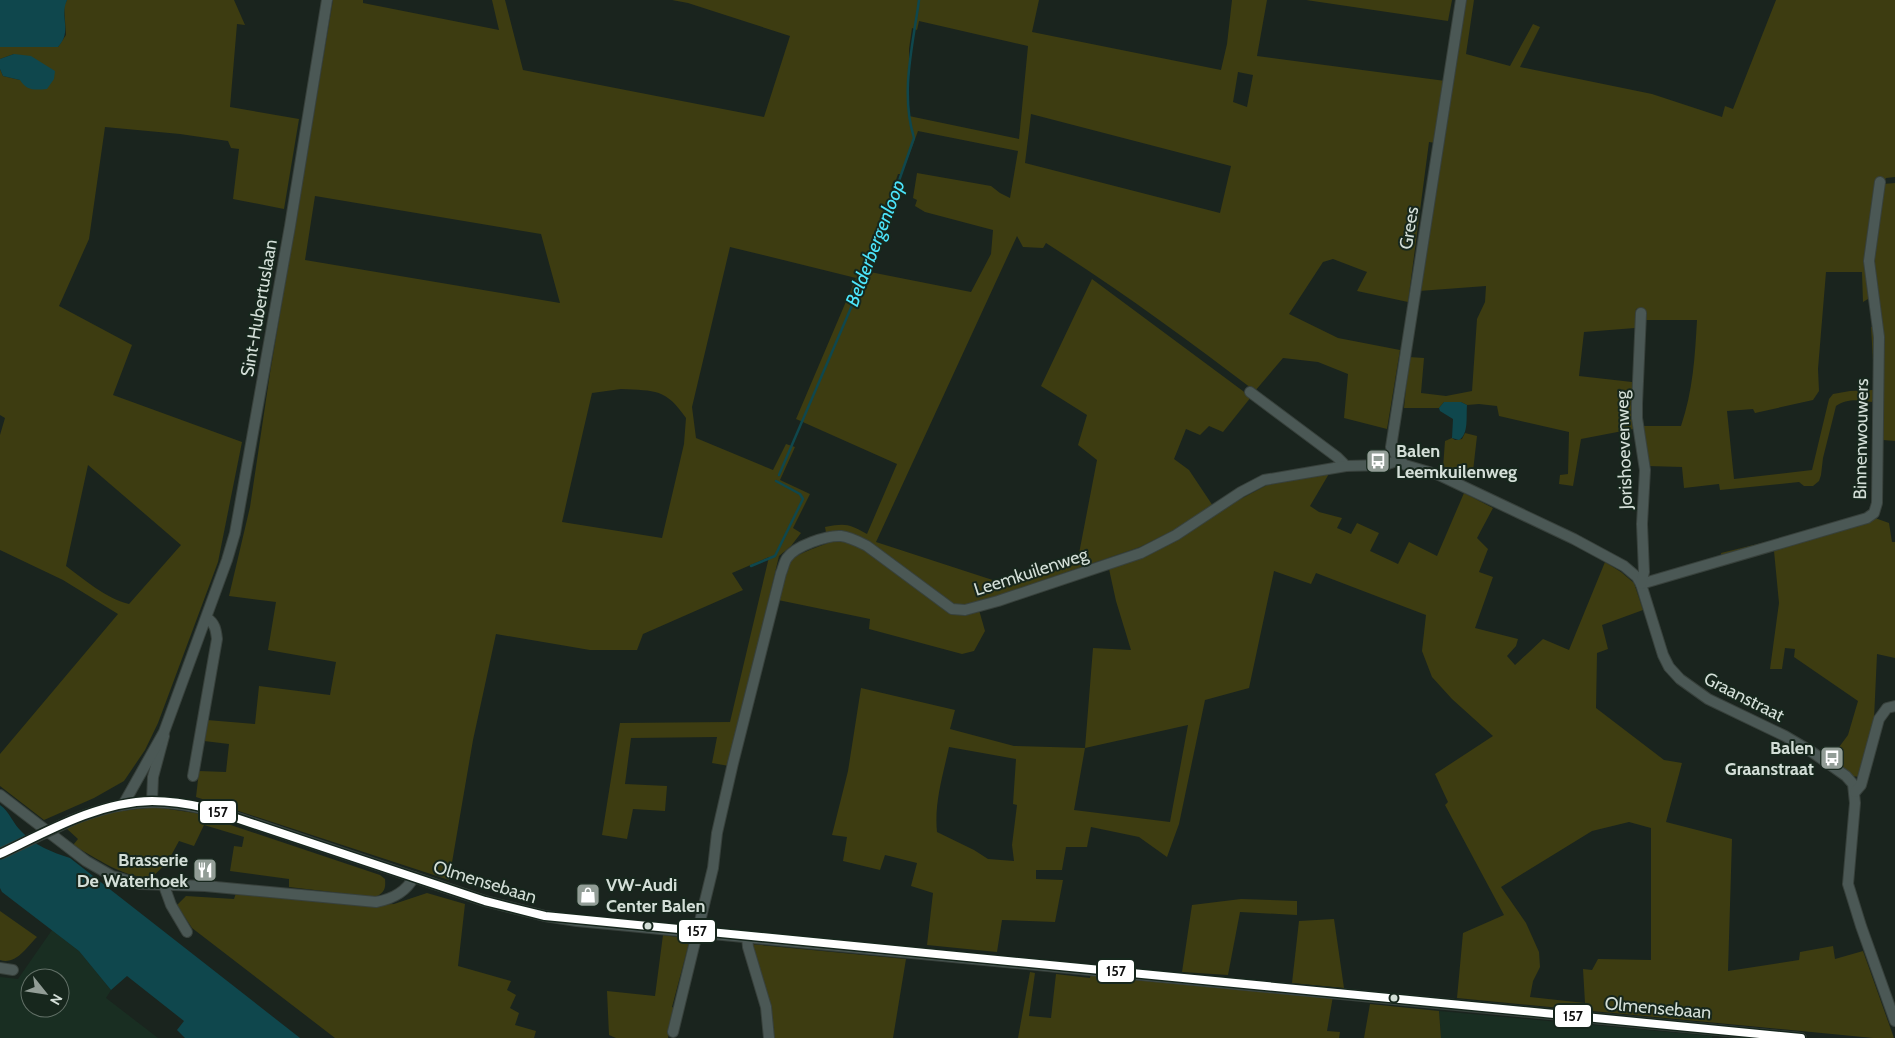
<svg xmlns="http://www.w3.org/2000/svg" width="1895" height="1038" font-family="Cabin,sans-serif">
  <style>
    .built { fill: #192e22; fill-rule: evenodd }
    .green { fill: #3d3c11; fill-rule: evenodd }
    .water { fill: #0f474d }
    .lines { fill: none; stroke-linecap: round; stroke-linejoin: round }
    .stream { stroke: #0f474d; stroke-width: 2.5 }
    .minor-casing { stroke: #38413c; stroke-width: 12 }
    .minor { stroke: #4b5855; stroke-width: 10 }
    .minor-bridge-casing { stroke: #38413c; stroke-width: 12; stroke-linecap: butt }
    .minor-bridge { stroke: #4b5855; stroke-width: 10 }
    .bus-1-casing { stroke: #17271d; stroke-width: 11 }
    .bus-1 { stroke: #fff; stroke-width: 8 }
    .bus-dot { fill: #d3ded7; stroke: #17271d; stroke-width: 2 }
    .labels { text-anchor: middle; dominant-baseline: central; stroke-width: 4; stroke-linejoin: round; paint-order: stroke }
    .street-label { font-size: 18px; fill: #d3ded7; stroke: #17271d }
    .poi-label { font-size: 18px; font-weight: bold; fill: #d3ded7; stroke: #17271d; text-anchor: start }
    .water-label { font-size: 19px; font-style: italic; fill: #4ce5fb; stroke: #17271d }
    .line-badge { stroke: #17271d; stroke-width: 2 }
    .pale-badge-label { font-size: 14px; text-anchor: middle; font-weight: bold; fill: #111 }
  </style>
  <rect width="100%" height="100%" fill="#1a241e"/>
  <!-- built -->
  <g class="built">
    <path d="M52 930 79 951 111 990 106 998 158 1038H0V977L18 979ZM30 978H60V1008H30Z"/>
    <polygon points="1439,1011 1712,1036 1712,1038 1441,1038"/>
  </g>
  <!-- green -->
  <g class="green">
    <path d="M67 0H234L245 25 237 24 230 107 299 119 284 209 233 199 239 149 231 148 228 141 180 134 105 127 89 239 59 306 132 345 113 395 242 442 218 562 158 723 145 750 124 781 94 798 44 820 0 786V754L118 614 63 580 0 550V435L5 418 0 415V69L3 76 20 80 14 54 0 59V47H58L66 35 64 6ZM88 465 181 545 129 604C105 598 85 580 66 566Z"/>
    <path d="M333 0H363V3L499 30 492 0H505L523 70 764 117 790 36 688 3 672 0H1039L1032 32 1221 70 1227 44 1232 0H1267L1257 56 1453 82 1465 0H1474L1466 54 1510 66 1533 24 1540 27 1520 67 1652 94 1722 117 1725 106 1733 109 1776 0H1895V177L1886 178 1883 184 1895 183V441L1883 440 1874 378 1871 327 1877 326 1873 296 1863 302 1862 272H1826L1818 369 1819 391 1813 400 1755 413 1753 409 1727 411 1734 479 1812 470 1829 399 1833 394 1850 391 1873 390 1875 396 1872 402C1860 400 1847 398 1836 406L1823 458 1821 475 1819 481 1813 486H1804L1799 482 1720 490 1719 484 1684 488 1682 467 1648 466 1643 426H1681C1693 391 1695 356 1697 320H1643V308L1636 309 1635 328 1584 332 1579 376 1632 382 1633 429 1581 439 1573 486 1559 484 1560 475 1568 474 1569 432 1499 416 1497 406 1479 404 1467 405 1461 402H1444L1439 408H1404L1409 357 1424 358 1421 393 1446 396 1472 391 1477 319 1485 302 1486 286 1419 291 1442 144 1429 142 1408 302 1357 291 1367 272 1333 259 1323 262 1289 314 1338 338 1400 350 1387 429 1344 418 1348 374 1318 362 1283 358 1255 391C1187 339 1118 289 1046 243L1043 248 1023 247 1017 236 876 542 1011 586 1077 564 1097 460 1078 445 1087 415 1041 386 1092 279 1251 397 1223 432 1209 426 1200 435 1186 429 1174 459 1189 470 1213 506 1172 531 1140 547 977 603 985 631 974 651 962 654 869 629 870 619 778 600C788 556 786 559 828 543L825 527C846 523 849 524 867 534L897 464 796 419 856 278 730 247 692 407 696 438 773 470 786 444 795 447 780 480 810 494 793 528 801 533 791 546 779 556 729 766 712 763 717 737 631 738 625 784 667 786 665 811 633 809 627 839 602 835 620 723 730 722 769 557 732 573 743 590 643 634 637 650H590L496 634 473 740 449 880 196 797 199 771 226 772 229 744 204 741 207 720 255 724 259 686 330 695 336 662 268 650 276 602 229 596 250 507 270 373ZM919 21 1028 46 1019 139 909 116V49L912 28 917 30ZM1238 72 1253 75 1247 107 1233 102ZM1031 114 1231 166 1220 213 1025 163ZM918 131 1018 151 1010 198 1000 193 991 186 917 173 913 198 917 200 915 206 925 212 993 230 991 254 971 292 865 271 898 174H902ZM315 196 541 234 560 303 305 260ZM621 389C656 391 665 388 686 418L684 444 662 538 562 522 592 393Z"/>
    <polygon points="1306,0 1452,0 1448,21"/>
    <polygon points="1465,433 1477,436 1472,480 1443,468 1445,441 1452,438 1455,440 1462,439"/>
    <path d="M1330 472 1310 506 1319 512 1342 518 1337 528 1351 534 1357 523 1379 533 1370 551 1398 564 1409 542 1437 556 1464 493 1493 508 1477 538 1488 549 1479 572 1493 577 1475 628 1518 639 1516 646 1507 656 1515 665 1543 639 1569 650 1605 562 1621 572 1634 583 1643 610 1602 625 1608 649 1597 653 1596 708 1664 760 1682 763 1666 822 1732 839 1728 971 1799 960 1800 952 1833 946 1835 959 1863 951 1894 1038H1873L1457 998 1463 933 1504 915 1445 805 1448 802 1435 774 1493 736 1452 699 1432 677 1422 651 1426 615 1316 573 1311 584 1274 571 1249 688 1205 700 1179 824 1167 857 1139 837 1091 827 1087 847H1066L1062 870H1036V879L1063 880 1055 922 1002 920 997 952 927 945 933 893 911 886 917 863 885 855 880 870 843 861 847 837 832 835 848 771 861 688 955 710 950 729 1014 746 1085 748 1093 648 1131 650 1116 601 1109 569 1267 485ZM1188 725 1170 822 1074 810 1085 748ZM949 747 1016 759 1013 804 1017 805 1012 845 1014 861 988 859 974 850 937 832C934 803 943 775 949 747ZM1629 822 1651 828V960L1598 959 1592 970 1583 969 1585 1003 1530 997 1533 981 1540 967 1539 952 1526 923 1501 887 1592 831Z"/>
    <polygon points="1875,518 1889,523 1892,542 1895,542 1895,658 1877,654 1874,719 1858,777 1853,776 1831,758 1848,735 1858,701 1794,657 1795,649 1785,648 1782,669 1770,669 1779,603 1774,551 1723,563 1721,553 1823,528"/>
    <path d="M155 807 195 813 380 875 385 879C386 889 384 893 375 897L289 887V879L230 871 234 846 242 847 244 837 204 825 194 846 179 841 167 863 151 878C122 877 98 859 73 845L78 839 66 828C96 812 122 811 155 807Z"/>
    <polygon points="236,893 372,905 394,904 427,893 465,904 458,966 511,981 507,990 516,995 510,1008 519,1013 515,1025 536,1031 534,1038 335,1038 192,928 177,905 186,896 234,899"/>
    <polygon points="1241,899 1297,901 1297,915 1240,912 1228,975 1182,972 1192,905"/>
    <path d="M0 911 37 937C26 948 16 965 0 960Z"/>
    <polygon points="1334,919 1344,988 1292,983 1299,921"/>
    <polygon points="663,935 690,939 672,1007 675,1008 668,1038 616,1038 609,1035 607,991 655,996"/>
    <polygon points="750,944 906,959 893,1038 772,1038"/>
    <polygon points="1030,972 1035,973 1029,1016 1051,1018 1056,974 1090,978 1091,973 1333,996 1327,1031 1340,1032 1339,1038 1018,1038"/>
    <polygon points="1370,1004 1439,1011 1441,1038 1364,1038"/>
  </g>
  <!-- water -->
  <g class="water">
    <path d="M0 0H67C59 17 73 31 58 47H0Z"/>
    <path d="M14 54 31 56 55 71 54 79 47 89C34 90 27 91 20 80L3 76 0 69V59Z"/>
    <path d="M1444 402H1461L1467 405C1466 416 1469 434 1459 440L1452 438 1453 419 1440 411 1439 408Z"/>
    <path d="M0 805C10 812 13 824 22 832 35 846 52 852 70 858L300 1038H185L177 1030 184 1021 127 976 111 990 79 951 2 892 0 888Z"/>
  </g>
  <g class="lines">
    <!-- stream -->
    <g class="stream">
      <path d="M779 475 869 266 914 138C900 93 913 45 919 0"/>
      <polyline points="751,566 775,556 803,499 800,494 776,481"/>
    </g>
    <!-- minor casing -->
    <g class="minor-casing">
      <g id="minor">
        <polyline points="1461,0 1391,447 1399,460 1405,465 1439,475 1574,539 1624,566 1637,577 1641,584 1663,655 1669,667 1680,679 1708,699 1785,736 1812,752 1846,776 1853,784 1855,803 1848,884 1861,926 1895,1021"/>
        <polyline points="1250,392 1337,457 1346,466"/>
        <polyline points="1641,584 1867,518 1874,513 1877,503 1879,337 1869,261 1880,182"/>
        <polyline points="1641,584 1644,572 1642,524 1645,470 1637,418 1637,404 1641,313"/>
        <path d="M193 776 217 639C216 630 215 623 207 618"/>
        <polyline points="1855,792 1861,785 1879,719 1887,708 1895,706"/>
        <path d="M0 795 86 861 112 876 140 884 205 886 376 902C393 899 406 892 414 877"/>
        <polyline points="152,801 153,777 164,736"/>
        <polyline points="123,805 164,732 227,560 235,533 290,226 327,0"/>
        <path d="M72 820C136 794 177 799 241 819L485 901 545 916 577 921 1801 1038"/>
        <polyline points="163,883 171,905 187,932"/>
        <polyline points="747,937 748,947 766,1007 769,1038"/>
        <polyline points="0,968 13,970"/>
        <path d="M673 1032 713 868 717 833 733 763 781 573C783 569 784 562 787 558 795 546 827 535 841 536 850 537 859 542 867 546L952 609 965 610 998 601 1141 553 1176 535 1241 492 1264 480 1346 466 1385 465 1399 460"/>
      </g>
    </g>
    <!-- minor -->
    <use href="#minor" class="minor"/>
    <!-- minor-bridge casing -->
    <g class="minor-bridge-casing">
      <polyline id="minor-bridge" points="0,854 72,820"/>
    </g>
    <!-- minor-bridge -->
    <use href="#minor-bridge" class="minor-bridge"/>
    <!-- bus-1 casing -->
    <g class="bus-1-casing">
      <path id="bus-1" d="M0 854C48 831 98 802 152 801 170 801 189 804 206 808L485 901 545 916 1801 1038"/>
    </g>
    <!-- bus-1 -->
    <use href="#bus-1" class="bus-1"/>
  </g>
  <!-- icons -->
  <defs>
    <g id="bus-square" transform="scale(1.25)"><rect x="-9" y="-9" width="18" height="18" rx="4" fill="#929d96" stroke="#17271d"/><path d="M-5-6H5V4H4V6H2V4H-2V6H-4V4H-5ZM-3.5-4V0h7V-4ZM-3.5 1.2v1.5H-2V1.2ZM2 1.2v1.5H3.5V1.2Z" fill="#fff"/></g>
    <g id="restaurant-square" transform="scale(1.25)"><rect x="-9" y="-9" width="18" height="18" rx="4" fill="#929d96" stroke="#17271d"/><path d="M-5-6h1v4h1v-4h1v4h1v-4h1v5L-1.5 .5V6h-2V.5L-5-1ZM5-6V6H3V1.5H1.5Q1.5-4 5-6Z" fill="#fff"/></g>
    <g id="shop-square" transform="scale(1.25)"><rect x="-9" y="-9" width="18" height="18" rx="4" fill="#929d96" stroke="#17271d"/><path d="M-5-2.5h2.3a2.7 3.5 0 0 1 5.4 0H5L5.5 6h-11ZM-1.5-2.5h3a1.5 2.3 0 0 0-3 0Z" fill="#fff"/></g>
  </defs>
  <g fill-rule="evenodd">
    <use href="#bus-square" x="1378" y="461"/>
    <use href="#bus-square" x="1832" y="758"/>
    <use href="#restaurant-square" x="205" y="870"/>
    <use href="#shop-square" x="588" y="895"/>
  </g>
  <!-- markers -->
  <g class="bus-dot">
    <circle cx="648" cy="926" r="4.5"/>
    <circle cx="1394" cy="998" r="4.5"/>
  </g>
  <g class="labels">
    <!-- street labels -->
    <g class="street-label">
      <text transform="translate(1409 228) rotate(-81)">Grees</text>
      <text transform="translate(259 308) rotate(-80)">Sint-Hubertuslaan</text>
      <text transform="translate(1861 439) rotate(-89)">Binnenwouwers</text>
      <text transform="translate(1624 450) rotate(-92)">Jorishoevenweg</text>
      <text transform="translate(1031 572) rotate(-18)">Leemkuilenweg</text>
      <text transform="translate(1744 697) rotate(27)">Graanstraat</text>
      <text transform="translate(485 882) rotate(17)">Olmensebaan</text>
      <text transform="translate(1658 1008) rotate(5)">Olmensebaan</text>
    </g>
    <!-- poi labels -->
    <g class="poi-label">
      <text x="1396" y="451">Balen<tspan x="1396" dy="21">Leemkuilenweg</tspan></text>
      <text x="1814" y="748" text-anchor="end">Balen<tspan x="1814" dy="21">Graanstraat</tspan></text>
      <text x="188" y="860" text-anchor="end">Brasserie<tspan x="188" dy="21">De Waterhoek</tspan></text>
      <text x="606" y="885">VW-Audi<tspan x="606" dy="21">Center Balen</tspan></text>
    </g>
    <!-- water labels -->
    <g class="water-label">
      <text transform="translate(875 243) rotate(-69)">Belderbergenloop</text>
    </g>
  </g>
  <g class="line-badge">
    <rect x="199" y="800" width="38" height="24" rx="5" fill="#fff"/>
    <rect x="678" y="919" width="38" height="24" rx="5" fill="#fff"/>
    <rect x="1097" y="959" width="38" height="24" rx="5" fill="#fff"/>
    <rect x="1554" y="1004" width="38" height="24" rx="5" fill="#fff"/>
  </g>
  <g class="pale-badge-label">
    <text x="218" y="817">157</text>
    <text x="697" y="936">157</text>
    <text x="1116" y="976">157</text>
    <text x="1573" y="1021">157</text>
  </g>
  <!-- north arrow -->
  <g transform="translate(45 993) rotate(120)"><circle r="24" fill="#17271d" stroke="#627067"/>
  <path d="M0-4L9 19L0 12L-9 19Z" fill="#929d96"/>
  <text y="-8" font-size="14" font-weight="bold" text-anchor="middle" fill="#d3ded7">N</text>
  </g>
</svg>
